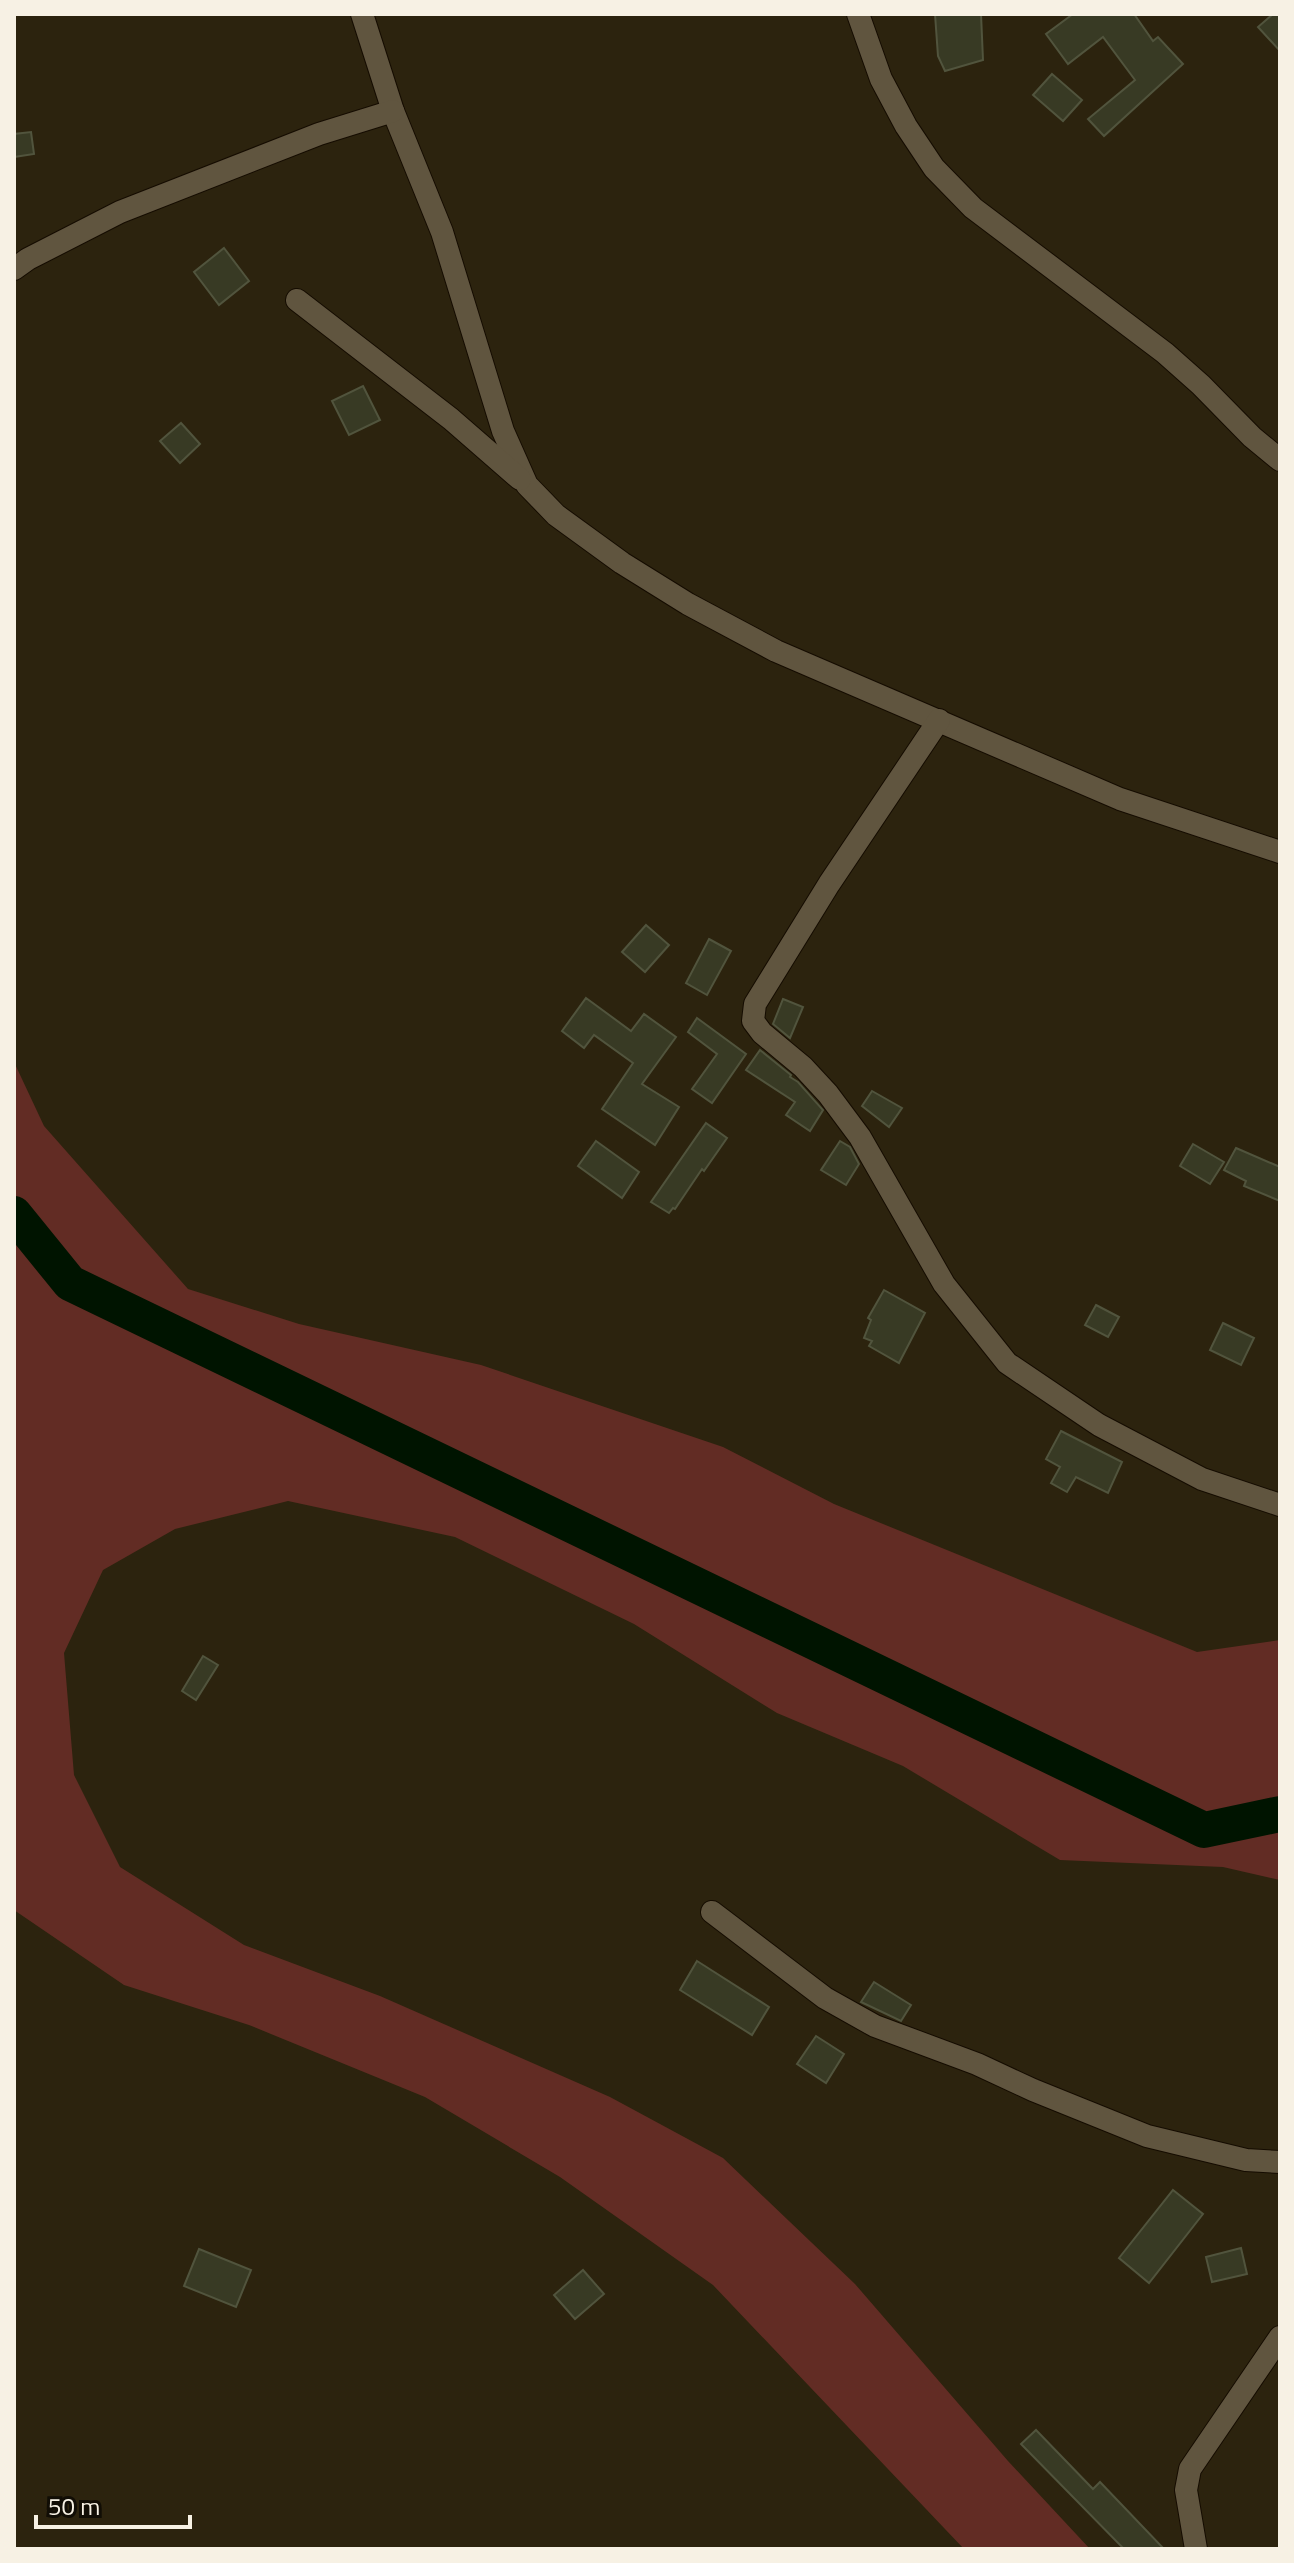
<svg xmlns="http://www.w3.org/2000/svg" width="1294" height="2563" font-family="'Titillium Web',sans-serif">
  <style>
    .green { fill: #622c24 }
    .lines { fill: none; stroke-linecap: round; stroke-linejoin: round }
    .river { stroke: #001400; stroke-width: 36 }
    .building { fill: #383a24; stroke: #51543d; stroke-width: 2 }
    .street-casing { stroke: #150c00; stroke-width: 24 }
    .street { stroke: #60553f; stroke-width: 22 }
  </style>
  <rect width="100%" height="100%" fill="#2c230e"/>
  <!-- green -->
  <polygon class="green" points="14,1062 44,1126 188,1289 299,1324 481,1365 723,1447 834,1504 1197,1652 1280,1640 1280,1880 1223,1867 1060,1860 903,1766 777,1713 634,1624 455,1537 288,1501 175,1529 103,1570 64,1653 74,1775 120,1867 244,1945 380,1996 610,2097 723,2158 855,2284 1008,2461 1090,2549 964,2549 713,2285 560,2177 425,2097 249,2025 124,1985 14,1910"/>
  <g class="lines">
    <!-- river -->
    <polyline class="river" points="14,1214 70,1283 1204,1830 1280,1814"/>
  </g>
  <!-- building -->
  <g class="building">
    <polygon points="935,14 981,14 983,60 945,71 938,56"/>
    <polygon points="1073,14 1134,14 1153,41 1158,37 1183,64 1104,136 1088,119 1135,80 1103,37 1068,64 1046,34"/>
    <polygon points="1273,14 1280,14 1280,51 1258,27"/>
    <polygon points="1052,74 1082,100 1063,121 1033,95"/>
    <polygon points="31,132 34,154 14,157 14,134"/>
    <polygon points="224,248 249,281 219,305 194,272"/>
    <polygon points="363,386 380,420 349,435 332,401"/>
    <polygon points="181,423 200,444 180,463 160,441"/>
    <polygon points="646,925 669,945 645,972 622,952"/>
    <polygon points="709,939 731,951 707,995 686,983"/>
    <polygon points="586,998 631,1031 644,1014 676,1037 642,1084 679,1107 655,1145 602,1109 633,1063 594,1035 584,1048 562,1031"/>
    <polygon points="783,999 803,1007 790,1038 773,1024"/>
    <polygon points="697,1018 746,1054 712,1103 692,1089 717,1054 688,1032"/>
    <polygon points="760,1050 791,1075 790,1077 798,1082 823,1110 810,1131 786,1115 795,1102 746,1070"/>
    <polygon points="872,1091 902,1108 889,1127 862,1106"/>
    <polygon points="706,1123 727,1138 704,1171 702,1169 675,1209 673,1208 669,1213 651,1202"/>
    <polygon points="596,1141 639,1172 622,1198 578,1166"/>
    <polygon points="840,1141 850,1147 859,1164 846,1185 821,1170"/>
    <polygon points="1193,1144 1224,1162 1210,1184 1180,1166"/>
    <polygon points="1236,1148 1280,1167 1280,1201 1244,1186 1246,1181 1224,1170"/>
    <polygon points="884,1290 925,1313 899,1363 869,1346 872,1341 864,1338 871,1320 868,1318"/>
    <polygon points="1096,1305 1119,1317 1108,1337 1085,1325"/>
    <polygon points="1223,1323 1254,1338 1241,1365 1210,1350"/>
    <polygon points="1061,1431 1122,1462 1108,1493 1076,1477 1067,1492 1051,1483 1060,1467 1046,1459"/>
    <polygon points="203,1656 218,1665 196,1700 182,1691"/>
    <polygon points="697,1961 769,2007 752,2035 680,1990"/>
    <polygon points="874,1982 911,2005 901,2021 861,2002"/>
    <polygon points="816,2036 844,2054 826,2083 797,2064"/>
    <polygon points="1173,2190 1203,2214 1149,2283 1119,2258"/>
    <polygon points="1241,2248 1247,2274 1212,2282 1206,2257"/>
    <polygon points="199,2249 251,2270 236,2307 184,2286"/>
    <polygon points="583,2270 604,2294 575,2319 554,2295"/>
    <polygon points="1036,2430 1093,2489 1100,2482 1164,2549 1124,2549 1021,2444"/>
  </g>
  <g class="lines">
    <!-- street casing -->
    <g class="street-casing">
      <g id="street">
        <polyline points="362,14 393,111 442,232 503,431 527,485 556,515 622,563 688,604 776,651 1120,799 1280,852"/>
        <polyline points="858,14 881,79 906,126 934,168 973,208 1165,353 1201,385 1252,437 1280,460"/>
        <polyline points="14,269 28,259 120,212 319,134 393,111"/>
        <polyline points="297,300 451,419 520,479"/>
        <polyline points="939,720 829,884 755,1004 753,1021 762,1033 803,1067 828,1094 860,1137 944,1284 1007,1363 1099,1425 1202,1479 1280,1505"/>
        <polyline points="712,1912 825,1998 875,2026 977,2064 1033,2090 1147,2136 1246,2160 1280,2162"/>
        <polyline points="1196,2549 1186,2490 1190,2469 1280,2337"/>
      </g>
    </g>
    <!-- street -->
    <use href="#street" class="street"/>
  </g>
  <!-- border -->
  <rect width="1294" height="2563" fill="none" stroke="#f7f1e4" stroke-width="32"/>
  <!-- scale -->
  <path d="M36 2515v12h154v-12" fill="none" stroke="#f7f1e4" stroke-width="4"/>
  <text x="48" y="2515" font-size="24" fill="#f7f1e4" stroke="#110d05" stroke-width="6" paint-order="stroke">50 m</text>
</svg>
